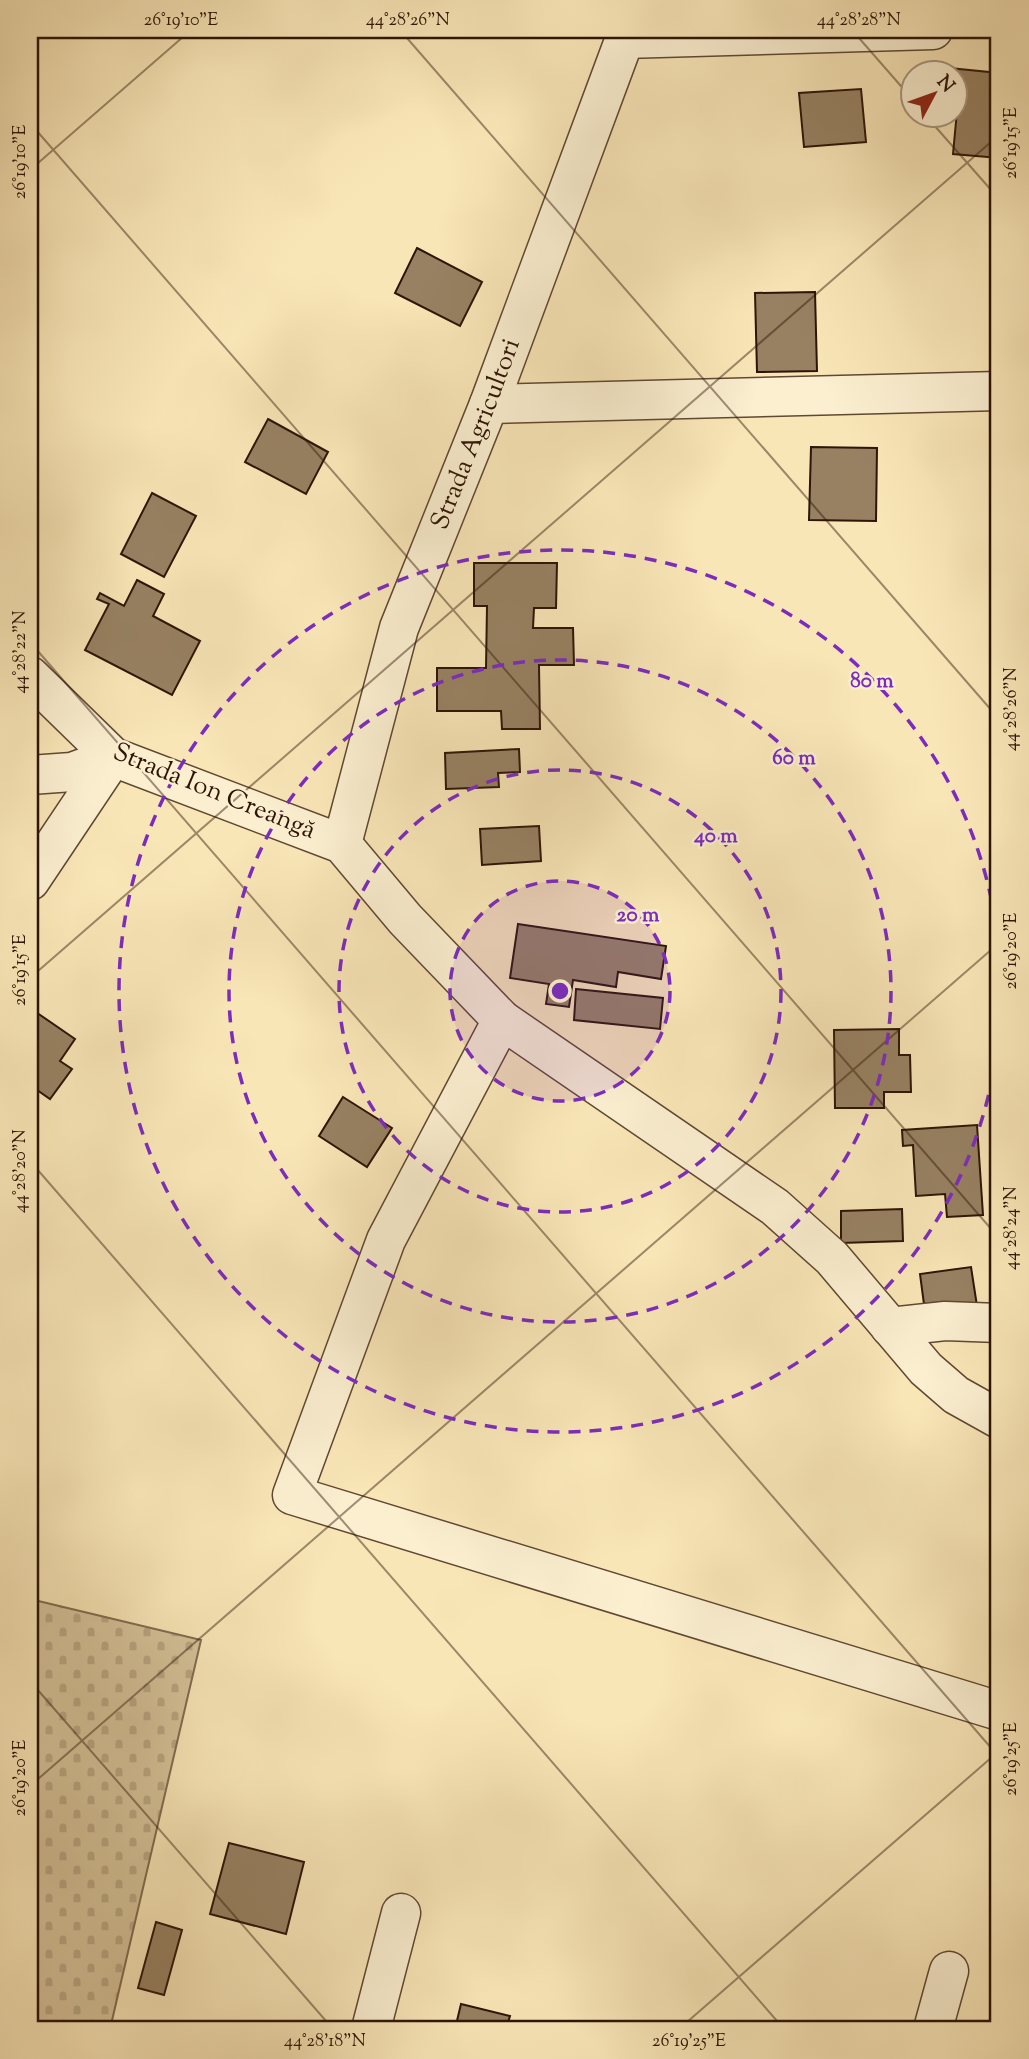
<svg xmlns="http://www.w3.org/2000/svg" width="1029" height="2059" font-family="'Sorts Mill Goudy',serif">
  <style>
    .cemetery { fill: url(#cemetery-stones); stroke: #826b50; stroke-width: 2 }
    .building { fill: #978162; stroke: #2d1406; stroke-width: 2 }
    .lines { fill: none; stroke-linecap: round; stroke-linejoin: round }
    .street-casing { stroke: #604832; stroke-width: 41 }
    .street { stroke: #fbefd0; stroke-width: 38 }
    .ticks { fill: none; stroke: #2d1406; stroke-width: 2; stroke-opacity: 0.45 }
    .ring { fill: none; stroke: #7b2cbf; stroke-width: 3.5; stroke-dasharray: 12 9 }
    .labels { text-anchor: middle; dominant-baseline: central; stroke-width: 5; stroke-linejoin: round; paint-order: stroke }
    .street-label { font-size: 26px; fill: #2d1406; stroke: #fbefd0 }
    .centre { fill: #7b2cbf; stroke: #fbefd0; stroke-width: 3.5 }
    .ring-label { font-size: 21px; text-anchor: middle; font-weight: bold; fill: #7b2cbf; stroke: #fbefd0; stroke-width: 5; stroke-linejoin: round; paint-order: stroke }
    .neatline { fill: none; stroke: #2d1406; stroke-width: 2.5 }
    .ticks-label { font-size: 18px; text-anchor: middle; fill: #2d1406 }
  </style>
  <defs>
    <pattern id="cemetery-stones" width="16" height="16" patternUnits="userSpaceOnUse" patternTransform="scale(1.75)"><rect width="16" height="16" fill="#d6c299"/><path d="M2 7V4a2 2 0 0 1 4 0v3zM10 15v-3a2 2 0 0 1 4 0v3z" fill="#b8a682"/></pattern>
  </defs>
  <rect width="100%" height="100%" fill="#f9e6b7"/>
  <filter id="stains"><feTurbulence type="fractalNoise" baseFrequency=".00286" numOctaves="4"/><feColorMatrix values="0 0 0 0 .2 0 0 0 0 .09 0 0 0 0 .02 0 0 0 .5 -.17"/></filter>
  <radialGradient id="worn" r=".72"><stop offset=".6" stop-color="#630" stop-opacity="0"/><stop offset="1" stop-color="#630" stop-opacity=".3"/></radialGradient>
  <!-- cemetery -->
  <polygon class="cemetery" points="30,1599 201,1640 110,2029 30,2029"/>
  <!-- building -->
  <g class="building">
    <polygon points="939,67 999,73 999,158 953,154 957,111 956,74 939,74"/>
    <polygon points="861,89 866,142 804,147 799,93"/>
    <polygon points="417,248 482,282 460,326 395,293"/>
    <polygon points="815,292 817,371 757,372 755,293"/>
    <polygon points="268,419 328,452 306,494 245,462"/>
    <polygon points="811,447 877,448 876,521 809,520"/>
    <polygon points="152,493 196,516 164,577 121,554"/>
    <polygon points="474,563 557,563 556,608 534,608 533,628 573,628 574,665 539,665 540,729 502,729 501,711 437,711 437,668 486,668 487,606 474,606"/>
    <polygon points="137,580 164,594 153,616 200,641 172,695 85,650 109,604 97,599 100,593 124,606"/>
    <polygon points="519,749 520,772 498,773 499,787 446,789 445,753"/>
    <polygon points="539,826 541,861 482,865 480,829"/>
    <polygon points="518,924 666,946 661,979 618,972 616,987 573,980 569,1007 546,1004 549,984 510,978"/>
    <polygon points="576,989 663,998 660,1029 574,1020"/>
    <polygon points="30,1008 75,1039 60,1061 72,1069 50,1099 30,1085"/>
    <polygon points="899,1029 899,1055 910,1055 911,1092 884,1092 884,1108 835,1108 834,1030"/>
    <polygon points="343,1097 392,1128 367,1167 319,1136"/>
    <polygon points="977,1125 983,1215 947,1217 945,1194 916,1196 913,1145 903,1146 902,1130"/>
    <polygon points="902,1209 903,1241 841,1243 841,1211"/>
    <polygon points="971,1267 977,1306 925,1312 920,1274"/>
    <polygon points="229,1843 304,1862 286,1934 210,1914"/>
    <polygon points="156,1922 182,1930 164,1995 138,1988"/>
    <polygon points="461,2004 510,2016 506,2029 455,2029"/>
  </g>
  <g class="lines">
    <!-- street casing -->
    <g class="street-casing">
      <g id="street">
        <polyline points="624,39 933,30"/>
        <polyline points="489,404 999,391"/>
        <polyline points="30,676 113,757 342,844 405,919 502,1020 775,1207 832,1258 926,1369 956,1395 999,1419"/>
        <polyline points="30,775 72,772 113,757"/>
        <path id="s1" d="M342 844 399 628 489 404 628 30"/>
        <polyline points="30,881 113,757"/>
        <polyline points="502,1020 386,1240 292,1495 999,1711"/>
        <polyline points="890,1327 945,1321 999,1323"/>
        <polyline points="371,2029 401,1913"/>
        <polyline points="933,2029 949,1971"/>
      </g>
    </g>
    <!-- street -->
    <use href="#street" class="street"/>
  </g>
  <!-- ticks -->
  <path class="ticks" d="M400 30 999 719M852 30 914 101M926 116 999 199M30 123 999 1238M30 170 191 30M30 642 999 1757M30 978 999 135M30 1161 784 2029M30 1681 333 2029M30 1786 999 943M679 2029 999 1751"/>
  <!-- distance rings -->
  <circle cx="560" cy="991" r="110" fill="#7b2cbf" fill-opacity=".12"/>
  <g class="ring">
    <circle cx="560" cy="991" r="110"/>
    <circle cx="560" cy="991" r="221"/>
    <circle cx="560" cy="991" r="331"/>
    <path d="M999 1033A441 441 0 1 1 999 949"/>
  </g>
  <g class="labels">
    <!-- street labels -->
    <g class="street-label">
      <text stroke="none"><textPath href="#s1" startOffset="432">Strada Agricultori</textPath></text>
      <text transform="translate(214 792) rotate(22)">Strada Ion Creangă</text>
    </g>
  </g>
  <circle cx="560" cy="991" r="10" class="centre"/>
  <g class="ring-label">
    <text x="872" y="687">80 m</text>
    <text x="794" y="764">60 m</text>
    <text x="716" y="842">40 m</text>
    <text x="638" y="921">20 m</text>
  </g>
  <!-- margin -->
  <rect width="1029" height="2059" fill="none" stroke="#f9e6b7" stroke-width="77"/>
  <!-- north arrow -->
  <g transform="translate(934 94) rotate(49)"><circle r="33" fill="#fbefd0" stroke="#a9977f" stroke-width="2"/>
  <path d="M0-5L12 26L0 18L-12 26Z" fill="#8f2418"/>
  <text y="-10" font-size="19" font-weight="bold" text-anchor="middle" fill="#2d1406">N</text>
  </g>
  <rect x="38" y="38" width="952" height="1983" class="neatline"/>
  <g class="ticks-label">
    <text x="181" y="25">26°19'10"E</text>
    <text x="408" y="25">44°28'26"N</text>
    <text x="859" y="25">44°28'28"N</text>
    <text transform="translate(1010 143) rotate(-90)" y="6">26°19'15"E</text>
    <text transform="translate(19 162) rotate(-90)" y="6">26°19'10"E</text>
    <text transform="translate(19 652) rotate(-90)" y="6">44°28'22"N</text>
    <text transform="translate(1010 709) rotate(-90)" y="6">44°28'26"N</text>
    <text transform="translate(1010 951) rotate(-90)" y="6">26°19'20"E</text>
    <text transform="translate(19 970) rotate(-90)" y="6">26°19'15"E</text>
    <text transform="translate(19 1171) rotate(-90)" y="6">44°28'20"N</text>
    <text transform="translate(1010 1228) rotate(-90)" y="6">44°28'24"N</text>
    <text transform="translate(1010 1759) rotate(-90)" y="6">26°19'25"E</text>
    <text transform="translate(19 1778) rotate(-90)" y="6">26°19'20"E</text>
    <text x="325" y="2046">44°28'18"N</text>
    <text x="689" y="2046">26°19'25"E</text>
  </g>
  <rect width="100%" height="100%" filter="url(#stains)"/>
  <rect width="100%" height="100%" fill="url(#worn)"/>
</svg>
